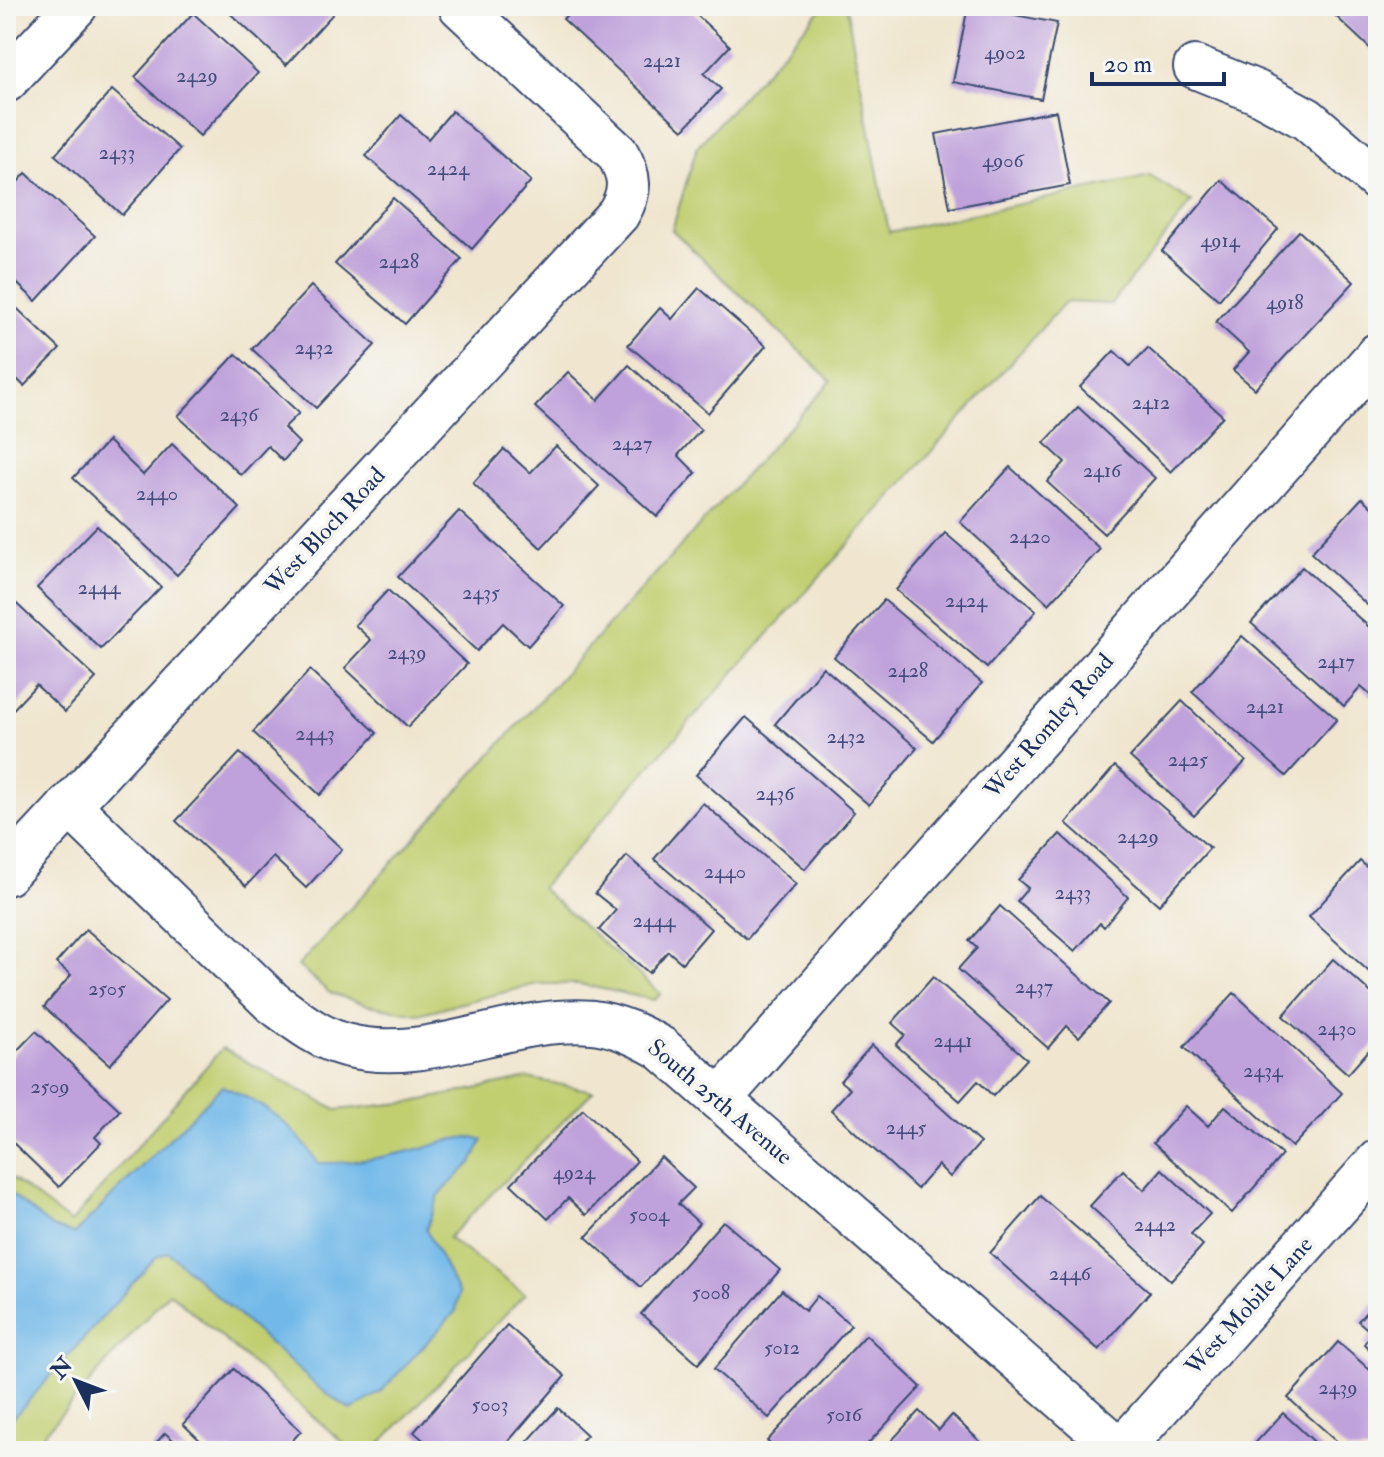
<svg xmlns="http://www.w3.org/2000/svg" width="1384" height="1457" font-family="'IM FELL Double Pica',serif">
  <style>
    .green { fill: #c1cf71; stroke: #6e7f68; stroke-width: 2 }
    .water { fill: #72b9e9; stroke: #4674a4; stroke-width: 2 }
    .building { fill: #bfa2db }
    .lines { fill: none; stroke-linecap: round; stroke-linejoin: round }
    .minor-casing { stroke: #3b4a6f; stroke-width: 46 }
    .minor { stroke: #fff; stroke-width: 42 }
    .labels { text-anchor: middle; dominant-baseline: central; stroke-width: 8; stroke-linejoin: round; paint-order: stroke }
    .number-label { font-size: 20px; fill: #444c7d }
    .street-label { font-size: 24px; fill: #1b2f5e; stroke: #f6f6f2 }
  </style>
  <rect width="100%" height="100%" fill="#f6f6f2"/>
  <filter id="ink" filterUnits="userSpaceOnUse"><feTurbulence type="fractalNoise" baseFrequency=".0125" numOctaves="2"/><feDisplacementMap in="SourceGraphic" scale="16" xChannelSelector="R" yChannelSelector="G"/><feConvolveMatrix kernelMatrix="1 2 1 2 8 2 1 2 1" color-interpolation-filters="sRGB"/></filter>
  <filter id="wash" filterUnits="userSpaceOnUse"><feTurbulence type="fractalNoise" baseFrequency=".006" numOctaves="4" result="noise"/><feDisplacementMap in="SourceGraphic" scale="32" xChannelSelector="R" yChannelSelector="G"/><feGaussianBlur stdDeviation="1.8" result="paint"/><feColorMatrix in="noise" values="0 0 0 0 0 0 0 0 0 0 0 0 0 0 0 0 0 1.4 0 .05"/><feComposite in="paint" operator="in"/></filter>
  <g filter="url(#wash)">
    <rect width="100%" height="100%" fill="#f0e6cf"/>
    <!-- green -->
    <g class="green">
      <polygon points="824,6 846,6 889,232 1150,176 1192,202 1111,304 1065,302 541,888 661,994 654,1000 579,984 537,984 418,1014 368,1005 330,993 298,966 831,381 672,230 697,147"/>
      <polygon points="222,1048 336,1110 413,1102 528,1078 593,1091 448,1238 525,1294 373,1451 353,1451 169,1292 29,1451 6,1451 6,1174 71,1223"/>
    </g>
    <!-- water -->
    <path class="water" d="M222 1086C265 1104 293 1123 318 1163 353 1164 389 1156 423 1148 445 1143 461 1133 483 1140L472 1162 439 1195 426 1230 459 1294 456 1311 381 1392 351 1410 320 1389 168 1252 156 1257 6 1426V1190L52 1227 74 1234Z"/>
    <g id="blocks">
      <!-- building -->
      <g class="building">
        <polygon points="222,6 340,6 286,65"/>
        <polygon points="575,6 617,6 623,12 629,6 687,6 730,46 704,74 721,89 683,130 563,19"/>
        <polygon points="968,6 1057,23 1041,99 953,82"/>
        <polygon points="1325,6 1378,6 1378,56"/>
        <polygon points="193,13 258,73 200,136 135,77"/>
        <polygon points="112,90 180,149 122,215 55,155"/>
        <polygon points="452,111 531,181 472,249 366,156 401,115 428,139"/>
        <polygon points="1056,111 1070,185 950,208 936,134"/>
        <polygon points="26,173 95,236 36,301 6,273 6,195"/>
        <polygon points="1221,180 1278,229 1219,300 1162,251"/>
        <polygon points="393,198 462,259 405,324 335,264"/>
        <polygon points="1299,231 1354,282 1255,389 1233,370 1249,352 1216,322"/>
        <polygon points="311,286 375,345 316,408 252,349"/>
        <polygon points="699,288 766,346 708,413 628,345 660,308 672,319"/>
        <polygon points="6,298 60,349 24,386 6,368"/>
        <polygon points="1148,348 1223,416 1171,472 1080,387 1114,351 1130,366"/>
        <polygon points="236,354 299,413 284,428 299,443 283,461 268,446 241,475 178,416"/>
        <polygon points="629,365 701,430 678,455 696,473 657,517 535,407 568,372 598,400"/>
        <polygon points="1078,407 1155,478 1104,534 1047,482 1065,462 1044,443"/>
        <polygon points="108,441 143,475 172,444 240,508 177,575 73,478"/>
        <polygon points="556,446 599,486 541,548 473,483 504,449 530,473"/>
        <polygon points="1010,467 1100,549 1049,604 960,522"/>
        <polygon points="1362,498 1378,513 1378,615 1311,553"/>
        <polygon points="459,511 564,606 528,646 503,623 477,651 398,577"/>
        <polygon points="97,526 161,587 101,649 37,588"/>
        <polygon points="945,533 1036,611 987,668 896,590"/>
        <polygon points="1302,567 1378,635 1375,699 1361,687 1344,706 1251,623"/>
        <polygon points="388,590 467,664 408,727 345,668 371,640 355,625"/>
        <polygon points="6,594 96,678 65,712 36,685 6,717"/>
        <polygon points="884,600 982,683 933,741 834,657"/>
        <polygon points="1242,636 1337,719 1286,776 1192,692"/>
        <polygon points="823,667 917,748 869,805 775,724"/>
        <polygon points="310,670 377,733 320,795 253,732"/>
        <polygon points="1182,701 1246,761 1194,816 1130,757"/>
        <polygon points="746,717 854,812 805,869 696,775"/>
        <polygon points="240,753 342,849 306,888 273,857 246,886 176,821"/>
        <polygon points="1115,766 1210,848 1159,905 1066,823"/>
        <polygon points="703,803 796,884 747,939 654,859"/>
        <polygon points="1060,834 1128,897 1104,927 1100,923 1075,951 1017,901 1028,888 1018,880"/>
        <polygon points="627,856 711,929 682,963 668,951 649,973 599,930 616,910 595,893"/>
        <polygon points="1360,861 1378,877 1378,980 1309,917"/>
        <polygon points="1000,906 1109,1003 1079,1037 1067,1026 1048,1048 958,969 977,948 969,941"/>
        <polygon points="86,929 167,1000 110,1065 44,1007 71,975 56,963"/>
        <polygon points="1333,959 1378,999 1378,1040 1348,1074 1283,1016"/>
        <polygon points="933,977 1027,1059 993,1096 978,1081 960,1101 896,1045 905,1035 892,1023"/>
        <polygon points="1234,993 1342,1093 1292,1147 1184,1047"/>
        <polygon points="36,1031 120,1110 95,1137 101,1143 59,1187 6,1136 6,1062"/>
        <polygon points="872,1045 980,1143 950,1177 938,1165 917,1189 831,1110 850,1089 840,1081"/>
        <polygon points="1186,1106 1208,1126 1225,1106 1282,1155 1232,1213 1153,1143"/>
        <polygon points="583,1109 637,1161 586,1215 568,1198 548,1219 511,1184"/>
        <polygon points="661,1157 694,1188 678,1204 699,1223 641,1287 586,1237"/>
        <polygon points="1162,1169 1210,1214 1191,1234 1203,1245 1171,1281 1090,1206 1123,1170 1144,1190"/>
        <polygon points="1040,1196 1150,1292 1099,1350 990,1253"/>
        <polygon points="723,1221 780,1270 698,1364 641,1314"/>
        <polygon points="782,1290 805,1311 817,1296 851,1325 769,1418 714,1369"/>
        <polygon points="1378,1299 1378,1357 1364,1344 1372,1333 1358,1321"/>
        <polygon points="507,1325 565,1376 500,1451 436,1451 414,1432"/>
        <polygon points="866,1335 921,1387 861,1451 777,1451 767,1441"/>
        <polygon points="1338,1342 1378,1377 1378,1451 1348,1451 1288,1398"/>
        <polygon points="234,1369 301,1431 283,1451 211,1451 183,1424"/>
        <polygon points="558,1408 587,1435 576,1446 581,1451 519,1451"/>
        <polygon points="919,1411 939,1430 952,1415 987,1448 984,1451 882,1451"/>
        <polygon points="1283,1413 1324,1451 1248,1451"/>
        <polygon points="165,1433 186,1451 149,1451"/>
      </g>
    </g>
  </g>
  <g filter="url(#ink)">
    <use href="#blocks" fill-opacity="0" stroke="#3b4a6f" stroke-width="2"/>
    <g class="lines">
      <!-- minor casing -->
      <g class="minor-casing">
        <g id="minor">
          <polyline points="1195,67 1257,92 1307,119 1378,180"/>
          <polyline points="6,81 76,6"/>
          <path d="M69 805 272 1002C294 1018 318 1038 345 1045 430 1067 510 1014 593 1022 618 1025 640 1036 661 1048L1122 1451"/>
          <path d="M6 874 618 214C632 191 631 176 617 153L460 6"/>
          <polyline points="720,1099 1378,354"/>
          <polyline points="1121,1450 1378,1161"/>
        </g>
      </g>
      <!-- minor -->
      <use href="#minor" class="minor"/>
    </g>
  </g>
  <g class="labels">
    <!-- number labels -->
    <g class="number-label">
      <text x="1005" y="52">4902</text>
      <text x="662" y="60">2421</text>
      <text x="197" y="75">2429</text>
      <text x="117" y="152">2433</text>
      <text x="1003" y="160">4906</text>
      <text x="448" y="168">2424</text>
      <text x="1220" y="240">4914</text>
      <text x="399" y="261">2428</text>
      <text x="1285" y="302">4918</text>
      <text x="314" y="347">2432</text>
      <text x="1151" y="402">2412</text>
      <text x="239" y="414">2436</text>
      <text x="632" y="443">2427</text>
      <text x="1102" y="470">2416</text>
      <text x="157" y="493">2440</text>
      <text x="1030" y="536">2420</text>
      <text x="99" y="587">2444</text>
      <text x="481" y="592">2435</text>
      <text x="966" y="600">2424</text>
      <text x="407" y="652">2439</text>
      <text x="1336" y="661">2417</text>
      <text x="908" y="670">2428</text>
      <text x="1265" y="706">2421</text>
      <text x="315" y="733">2443</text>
      <text x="846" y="736">2432</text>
      <text x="1188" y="759">2425</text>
      <text x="775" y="793">2436</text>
      <text x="1138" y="836">2429</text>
      <text x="725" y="871">2440</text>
      <text x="1073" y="892">2433</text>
      <text x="654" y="920">2444</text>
      <text x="1034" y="986">2437</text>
      <text x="107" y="988">2505</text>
      <text x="1337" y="1028">2430</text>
      <text x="953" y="1040">2441</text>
      <text x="1263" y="1070">2434</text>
      <text x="50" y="1086">2509</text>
      <text x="906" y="1127">2445</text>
      <text x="574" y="1172">4924</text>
      <text x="649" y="1214">5004</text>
      <text x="1155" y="1224">2442</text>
      <text x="1070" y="1273">2446</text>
      <text x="711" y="1292">5008</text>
      <text x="782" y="1347">5012</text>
      <text x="1338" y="1387">2439</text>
      <text x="490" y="1404">5003</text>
      <text x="844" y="1414">5016</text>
    </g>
    <!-- street labels -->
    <g class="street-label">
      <text transform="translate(325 531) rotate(-47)">West Bloch Road</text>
      <text transform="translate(1049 726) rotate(-49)">West Romley Road</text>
      <text transform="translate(720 1102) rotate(40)">South 25th Avenue</text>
      <text transform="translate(1249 1306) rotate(-48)">West Mobile Lane</text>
    </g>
  </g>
  <!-- margin -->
  <rect width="1384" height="1457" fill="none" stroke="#f6f6f2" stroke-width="32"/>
  <!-- north arrow -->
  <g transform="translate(76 1381) rotate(312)" stroke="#f6f6f2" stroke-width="6" paint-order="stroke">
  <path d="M0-6L14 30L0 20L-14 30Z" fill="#1b2f5e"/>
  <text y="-12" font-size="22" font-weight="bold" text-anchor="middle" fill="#1b2f5e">N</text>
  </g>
  <!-- scale -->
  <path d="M1092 72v12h132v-12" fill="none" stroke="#1b2f5e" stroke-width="4"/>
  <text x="1104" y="72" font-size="24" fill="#1b2f5e" stroke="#f6f6f2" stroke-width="6" paint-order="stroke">20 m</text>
</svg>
